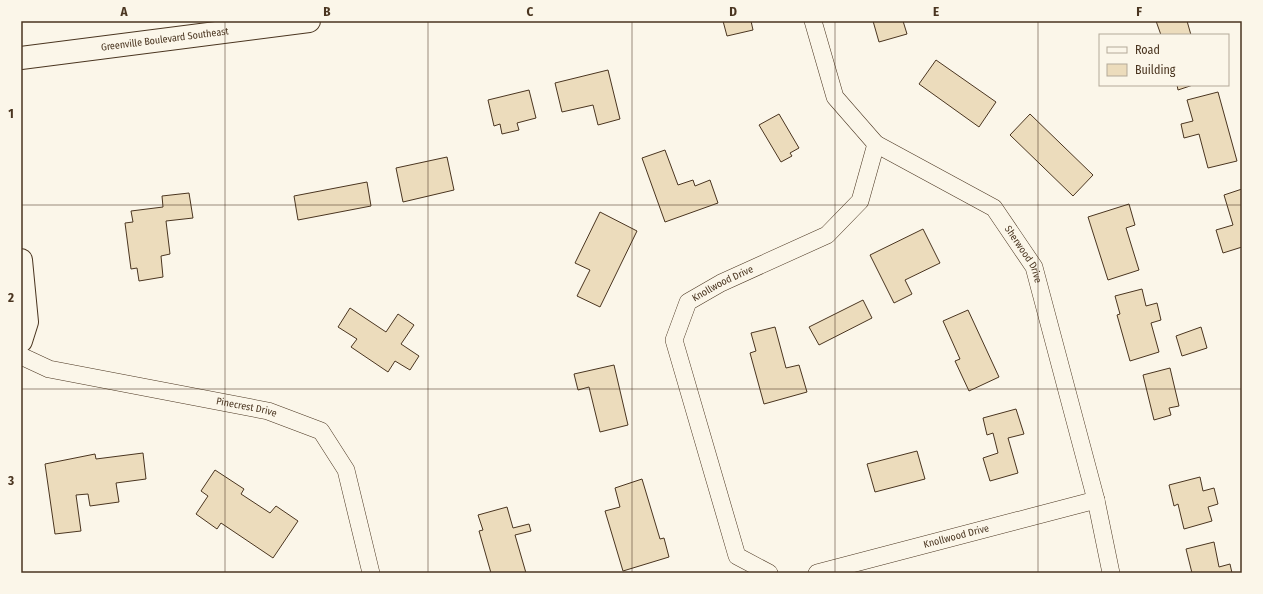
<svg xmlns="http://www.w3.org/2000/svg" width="1263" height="594" font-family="'Fira Sans Condensed',sans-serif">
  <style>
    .building { fill: #ecdcbc; stroke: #4a3520 }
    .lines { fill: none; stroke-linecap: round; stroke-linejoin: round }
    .street-casing { stroke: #4a3520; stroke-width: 18 }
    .secondary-casing { stroke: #4a3520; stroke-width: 24 }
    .highway-casing { stroke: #4a3520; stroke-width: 24 }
    .street { stroke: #fbf6e9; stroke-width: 17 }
    .secondary { stroke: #fbf6e9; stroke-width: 22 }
    .highway { stroke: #fbf6e9; stroke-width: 22 }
    .grid { fill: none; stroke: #4a3520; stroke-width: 1; stroke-opacity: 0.55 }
    .labels { text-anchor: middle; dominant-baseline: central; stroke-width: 3; stroke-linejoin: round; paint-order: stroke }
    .street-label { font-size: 10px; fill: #4a3520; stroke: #fbf6e9 }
    .neatline { fill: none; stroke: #4a3520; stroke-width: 1.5 }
    .grid-label { font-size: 13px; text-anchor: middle; font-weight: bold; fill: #4a3520 }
  </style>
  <rect width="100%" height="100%" fill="#fbf6e9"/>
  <!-- building -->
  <g class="building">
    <polygon points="723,21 751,21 753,30 727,36"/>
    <polygon points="873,21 903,21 907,34 879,42"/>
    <polygon points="1156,21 1187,21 1191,35 1161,35"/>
    <polygon points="936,60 996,102 979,127 919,84"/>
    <polygon points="608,70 620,119 598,125 593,105 562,112 555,83"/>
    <polygon points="1177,85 1193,85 1178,90"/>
    <polygon points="529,90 536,118 517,123 519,130 502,134 500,124 494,126 488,100"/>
    <polygon points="1218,92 1237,161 1208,168 1199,134 1184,138 1181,124 1193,121 1187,100"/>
    <polygon points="779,114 799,148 790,153 792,156 781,162 759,125"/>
    <polygon points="1030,114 1093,175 1073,196 1010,135"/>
    <polygon points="665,150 678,185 693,180 695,186 710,180 718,203 665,222 642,158"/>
    <polygon points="447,157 454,190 403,202 396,168"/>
    <polygon points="367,182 371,206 298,220 294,196"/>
    <polygon points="1242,189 1242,247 1223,253 1216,230 1233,225 1224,195"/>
    <polygon points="189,193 193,218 166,221 170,254 161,256 163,277 139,281 137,268 131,269 125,223 133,222 131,211 163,207 162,196"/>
    <polygon points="1129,204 1135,225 1126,228 1139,270 1108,280 1088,217"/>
    <polygon points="600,212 637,231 600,307 577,296 590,270 575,263"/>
    <polygon points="923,229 940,263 905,280 912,294 894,303 870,255"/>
    <polygon points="1142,289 1146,306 1157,303 1161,320 1151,323 1159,352 1130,361 1117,315 1120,314 1115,296"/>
    <polygon points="863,300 872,318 819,345 809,327"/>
    <polygon points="350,308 386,332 398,314 414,325 401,344 419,356 410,370 395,361 388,372 351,347 357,339 338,327"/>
    <polygon points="968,310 999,377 969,391 955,361 960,359 943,321"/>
    <polygon points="775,327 786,368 799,365 807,392 764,404 750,353 756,351 751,333"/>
    <polygon points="1201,327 1207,348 1182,356 1176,336"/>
    <polygon points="614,365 628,425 600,432 589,387 578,390 574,374"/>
    <polygon points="1170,368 1179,406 1169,408 1171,415 1154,420 1143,375"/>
    <polygon points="1016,409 1024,434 1008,438 1018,473 990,481 983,458 998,453 993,433 987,435 983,418"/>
    <polygon points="917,451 925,479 875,492 867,464"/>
    <polygon points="143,453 146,479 116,483 119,502 90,506 88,494 76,495 81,531 55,534 45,464 95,454 96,459"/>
    <polygon points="215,470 244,489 241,494 270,513 276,506 298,521 273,558 221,523 217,529 196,514 208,496 201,491"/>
    <polygon points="1200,477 1203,491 1214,488 1218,504 1208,507 1212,521 1184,529 1178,504 1174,506 1169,485"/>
    <polygon points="642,479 660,539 664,538 669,557 623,571 605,511 620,507 615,488"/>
    <polygon points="507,507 513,528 529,524 531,531 515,535 526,573 491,573 479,531 483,530 478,515"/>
    <polygon points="1214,542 1219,567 1230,564 1232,573 1192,573 1186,549"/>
  </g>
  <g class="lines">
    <!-- street casing -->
    <g class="street-casing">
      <g id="street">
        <path id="s1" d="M813 21 835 97 876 144 994 208 1034 267 1096 500 1111 573"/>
        <path id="s2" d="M21 356 49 369 268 411 321 431 346 470 371 573"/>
        <path id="s3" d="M769 573 737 556 674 340 688 302 721 283 827 235 860 201 876 144"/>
        <path id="s4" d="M817 573 1096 500"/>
      </g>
    </g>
    <!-- secondary casing -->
    <g class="secondary-casing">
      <polyline id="secondary" points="21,260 27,322 21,341"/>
    </g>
    <!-- highway casing -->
    <g class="highway-casing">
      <g id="highway">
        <path id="s5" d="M21 58 309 21"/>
      </g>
    </g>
    <!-- street -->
    <use href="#street" class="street"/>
    <!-- secondary -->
    <use href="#secondary" class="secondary"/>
    <!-- highway -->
    <use href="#highway" class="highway"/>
  </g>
  <!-- grid -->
  <path class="grid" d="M225 21V573M428 21V573M632 21V573M835 21V573M1038 21V573M21 205H1242M21 389H1242"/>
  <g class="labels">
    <!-- street labels -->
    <g class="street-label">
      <text stroke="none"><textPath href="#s5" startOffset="145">Greenville Boulevard Southeast</textPath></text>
      <text stroke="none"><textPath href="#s1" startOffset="331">Sherwood Drive</textPath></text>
      <text stroke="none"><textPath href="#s3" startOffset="341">Knollwood Drive</textPath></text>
      <text stroke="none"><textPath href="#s2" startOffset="232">Pinecrest Drive</textPath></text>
      <text stroke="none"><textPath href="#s4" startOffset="144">Knollwood Drive</textPath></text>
    </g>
  </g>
  <!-- border -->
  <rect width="1263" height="594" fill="none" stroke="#fbf6e9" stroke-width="44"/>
  <!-- legend -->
  <rect x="1099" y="34" width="130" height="52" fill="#fbf6e9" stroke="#b4a999"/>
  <rect x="1107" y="47" width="20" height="6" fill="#fbf6e9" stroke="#b4a999"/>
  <text x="1135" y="54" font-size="12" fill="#4a3520">Road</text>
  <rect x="1107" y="64" width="20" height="12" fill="#ecdcbc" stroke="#b4a999"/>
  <text x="1135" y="74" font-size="12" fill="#4a3520">Building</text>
  <rect x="22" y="22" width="1219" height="550" class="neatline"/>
  <g class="grid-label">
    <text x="124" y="16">A</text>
    <text x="327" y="16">B</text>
    <text x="530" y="16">C</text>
    <text x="733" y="16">D</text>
    <text x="936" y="16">E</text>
    <text x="1139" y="16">F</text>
    <text x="11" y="118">1</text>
    <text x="11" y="302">2</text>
    <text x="11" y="485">3</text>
  </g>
</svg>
